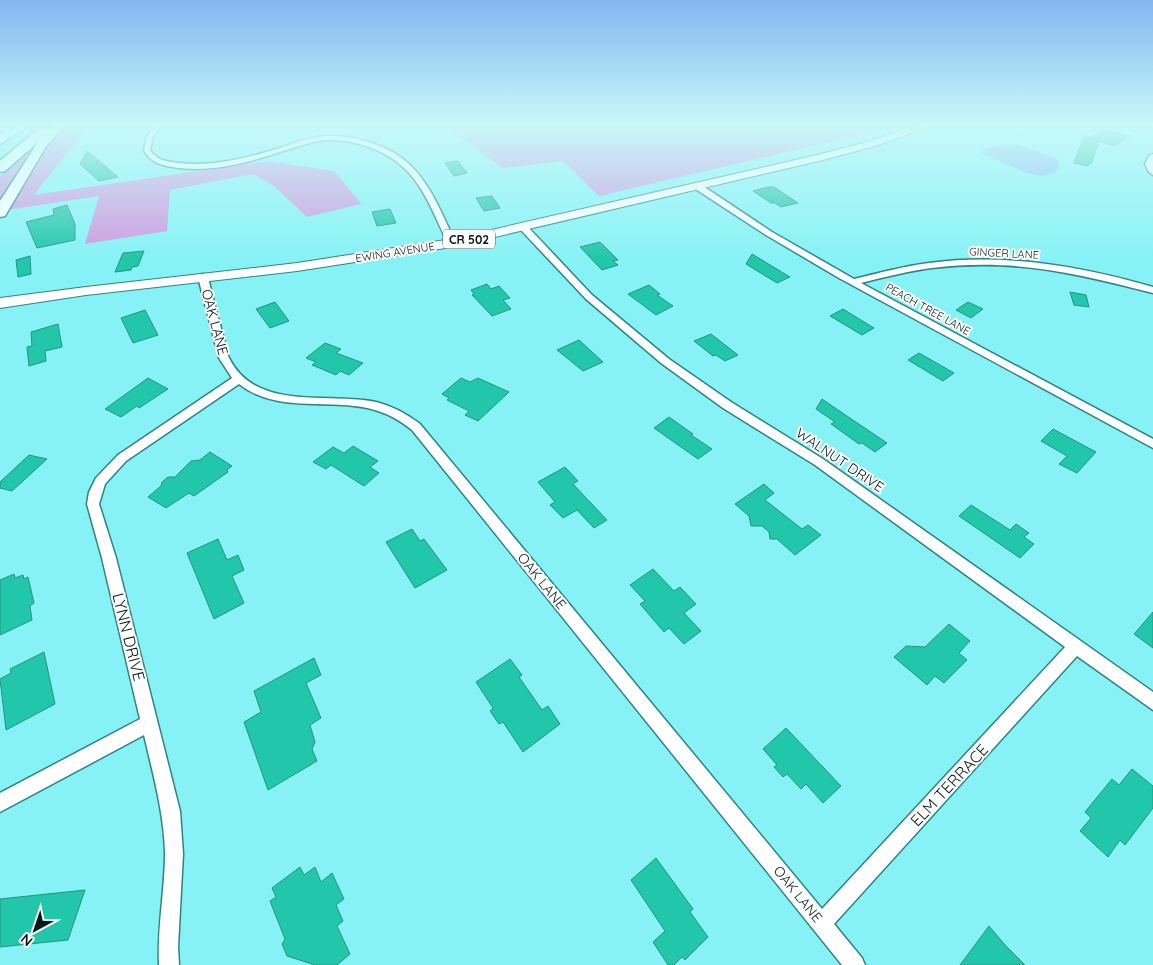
<svg xmlns="http://www.w3.org/2000/svg" width="1153" height="965" font-family="Quicksand,sans-serif">
  <style>
    .green { fill: #ce9bdf }
    .water { fill: #8bb9f9 }
    .building { fill: #22c6aa; stroke: #26937f }
    .lines { fill: none; stroke-linecap: round; stroke-linejoin: round }
    .street-casing { stroke: #2e8385; stroke-width: 3 }
    .primary-casing { stroke: #2e8385; stroke-width: 2 }
    .highway-casing { stroke: #2e8385; stroke-width: 3 }
    .street { fill: #fff; fill-rule: evenodd }
    .primary { fill: #fff; fill-rule: evenodd }
    .highway { fill: #fff; fill-rule: evenodd }
    .labels { text-anchor: middle; dominant-baseline: central; stroke-width: 4; stroke-linejoin: round; paint-order: stroke }
    .far-street-label { font-size: 11px; fill: #02191a; stroke: #fff }
    .shield { fill: #fff; stroke: #4e5e5f; stroke-width: 1 }
    .shield-label { font-size: 12px; font-weight: bold; fill: #02191a }
    .street-label { font-size: 14px; fill: #02191a; stroke: #fff }
    .near-street-label { font-size: 16px; fill: #02191a; stroke: #fff }
  </style>
  <rect width="100%" height="100%" fill="#87f2f5"/>
  <!-- green -->
  <g class="green">
    <polygon points="61,124 90,124 34,195 267,161 335,171 361,204 307,217 274,186 253,174 170,190 167,231 85,244 99,196 0,211 0,176"/>
    <polygon points="461,124 479,125 482,124 896,124 868,133 599,196 563,161 503,168 449,129"/>
  </g>
  <!-- water -->
  <polygon class="water" points="1019,145 1056,158 1060,168 1055,173 1042,176 1026,173 982,153 983,150 996,146"/>
  <!-- building -->
  <g class="building">
    <polygon points="1103,130 1102,133 1106,130 1130,136 1114,146 1099,141 1091,164 1089,163 1088,166 1074,163 1084,136 1090,138"/>
    <polygon points="87,151 118,177 99,181 80,164"/>
    <polygon points="458,161 467,173 454,176 445,163"/>
    <polygon points="768,187 774,187 798,203 781,207 775,203 771,203 753,191"/>
    <polygon points="492,196 500,208 484,211 476,198"/>
    <polygon points="67,205 75,224 75,240 37,248 26,222 54,215 53,209"/>
    <polygon points="390,209 396,223 377,226 372,212"/>
    <polygon points="600,242 618,260 613,261 618,265 602,270 580,247"/>
    <polygon points="144,251 138,266 132,267 131,270 115,272 123,253"/>
    <polygon points="752,254 790,277 777,283 746,264"/>
    <polygon points="30,256 31,274 18,277 16,260"/>
    <polygon points="487,284 491,289 499,286 510,298 503,300 511,309 492,316 472,295 474,294 471,290"/>
    <polygon points="649,285 660,294 657,295 673,306 656,315 628,294"/>
    <polygon points="1070,292 1086,295 1089,307 1074,305"/>
    <polygon points="275,302 289,321 270,328 256,309"/>
    <polygon points="968,302 983,309 971,318 956,310"/>
    <polygon points="843,309 874,328 862,335 830,316"/>
    <polygon points="145,310 158,335 133,343 121,318"/>
    <polygon points="58,324 62,347 45,351 46,361 29,366 27,347 32,346 31,332"/>
    <polygon points="711,334 738,355 725,361 716,355 713,356 694,341"/>
    <polygon points="579,340 603,362 583,371 557,350"/>
    <polygon points="325,343 341,349 336,353 363,363 349,375 340,371 336,375 312,365 316,362 306,358"/>
    <polygon points="919,353 954,373 943,381 908,360"/>
    <polygon points="148,378 168,389 139,408 137,406 121,417 105,409"/>
    <polygon points="461,378 470,382 478,378 509,392 478,421 465,415 469,411 447,400 449,398 442,394"/>
    <polygon points="822,399 844,414 887,443 875,452 862,443 859,444 831,424 835,422 816,409"/>
    <polygon points="669,417 693,434 691,435 712,449 698,459 654,428"/>
    <polygon points="1053,429 1096,452 1077,473 1059,464 1067,456 1041,441"/>
    <polygon points="353,446 378,461 370,467 379,473 364,486 331,465 326,469 313,462 333,447 344,453"/>
    <polygon points="210,452 232,466 227,470 228,472 194,496 189,493 166,508 148,497 161,486 162,482 168,477 175,477 191,461 200,460"/>
    <polygon points="29,455 47,459 12,491 0,488 0,482"/>
    <polygon points="565,467 578,481 573,484 607,520 594,528 577,510 563,518 550,505 555,502 538,482"/>
    <polygon points="764,484 774,493 765,500 802,529 808,525 821,535 795,555 777,539 770,539 769,532 762,526 751,526 749,516 735,504"/>
    <polygon points="971,505 1010,530 1016,524 1029,533 1024,537 1034,544 1020,558 959,516"/>
    <polygon points="412,529 420,541 424,539 447,570 415,588 386,542"/>
    <polygon points="218,539 227,560 238,555 244,570 232,576 244,603 214,619 187,553"/>
    <polygon points="653,569 674,591 680,587 696,604 684,613 701,631 684,644 669,628 664,632 640,604 645,601 630,585"/>
    <polygon points="14,574 15,578 23,575 24,579 28,577 34,603 30,606 32,620 0,635 0,580"/>
    <polygon points="1153,612 1153,648 1134,634"/>
    <polygon points="949,624 970,641 959,653 967,660 944,683 935,676 927,685 894,657 906,646 925,647"/>
    <polygon points="44,652 55,704 6,730 0,679 11,673 10,669"/>
    <polygon points="314,658 321,675 306,683 321,718 310,725 315,742 312,749 317,761 268,790 244,722 261,712 254,691"/>
    <polygon points="510,659 522,675 519,677 542,710 548,706 560,724 523,752 503,722 499,724 490,711 493,708 476,682"/>
    <polygon points="786,728 841,786 823,803 806,784 801,789 787,774 783,777 774,767 777,765 763,749"/>
    <polygon points="1132,769 1153,786 1153,808 1125,845 1120,840 1108,857 1080,831 1091,818 1085,812 1112,779 1119,785"/>
    <polygon points="656,858 693,909 690,912 708,937 685,960 682,957 674,965 668,965 653,942 665,931 631,880"/>
    <polygon points="300,867 304,875 315,867 321,882 332,873 344,899 336,905 343,921 337,926 350,954 337,965 315,965 287,956 282,944 285,939 270,901 276,897 272,888"/>
    <polygon points="85,890 68,940 0,947 0,899"/>
    <polygon points="989,926 1005,945 1025,965 960,965"/>
  </g>
  <g class="lines">
    <!-- street casing -->
    <g class="street-casing">
      <g id="street">
        <path d="M156 124H162L153 136 150 150C157 161 168 162 180 163 213 167 246 158 277 149 294 143 311 136 329 136 355 135 391 146 410 165 432 186 443 217 456 243L452 246 448 243C435 218 425 187 404 168 386 150 353 139 327 140 312 141 298 147 283 151 250 162 215 172 179 168 164 166 151 164 144 150L147 136Z"/>
        <polygon points="1153,154 1153,175 1149,172 1145,164 1149,156"/>
        <path d="M694 184H700L772 232 854 279C879 273 904 266 929 263 1005 253 1080 266 1153 287V293C1075 273 1013 258 932 268 908 271 885 277 861 283L1153 439V448L839 278 766 235 694 188Z"/>
        <path d="M520 225H526L592 295 669 359 731 402 823 459 1153 692V710L1077 656 834 924 862 958 865 965H842L412 430C402 422 391 415 378 411 332 396 280 416 239 384L126 461 105 484 99 504 116 558 180 811 183 854 178 947 179 965H159C157 928 165 890 165 853 164 813 153 774 144 735L0 812V793L140 719 102 558 87 504 89 492 96 478 118 455 232 378 219 358 198 277 200 275 203 274 208 277C212 295 217 314 222 332 225 341 226 351 229 358 256 412 328 392 376 402 392 406 407 414 420 424L822 909 1065 647 815 465 723 408 661 363 586 299 520 229Z"/>
      </g>
    </g>
    <!-- primary casing -->
    <g class="primary-casing">
      <polygon id="primary" points="918,124 932,124 931,126 875,146 823,160 452,247 297,271 86,295 0,308 0,298 86,287 297,263 452,239 817,155 867,142"/>
    </g>
    <!-- highway casing -->
    <g class="highway-casing">
      <g id="highway">
        <polygon points="19,124 32,124 0,144 0,135"/>
        <polygon points="53,124 65,124 45,148 5,216 0,217 0,201 38,142 5,171 0,172 0,161 39,128 43,127 48,130"/>
      </g>
    </g>
    <!-- street -->
    <use href="#street" class="street"/>
    <!-- primary -->
    <use href="#primary" class="primary"/>
    <!-- highway -->
    <use href="#highway" class="highway"/>
  </g>
  <!-- sky -->
  <linearGradient id="sky" x2="0" y2="1"><stop stop-color="#83b6ef"/><stop offset="0.48" stop-color="#c9f9fa"/><stop offset="1" stop-color="#c9f9fa" stop-opacity="0"/></linearGradient>
  <rect width="1153" height="259" fill="url(#sky)"/>
  <g class="labels">
    <!-- far-street labels -->
    <g class="far-street-label">
      <text transform="translate(395 252) rotate(-9)">EWING AVENUE</text>
      <text transform="translate(1004 253) rotate(3)">GINGER LANE</text>
      <text transform="translate(928 309) rotate(29)">PEACH TREE LANE</text>
    </g>
    <!-- shield labels -->
    <rect class="shield" x="443" y="229.5" width="52" height="19" rx="4"/>
    <g class="shield-label">
      <text x="469" y="239">CR 502</text>
    </g>
    <!-- street labels -->
    <g class="street-label">
      <text transform="translate(215 322) rotate(75)">OAK LANE</text>
      <text transform="translate(840 460) rotate(34)">WALNUT DRIVE</text>
      <text transform="translate(542 581) rotate(51)">OAK LANE</text>
      <text transform="translate(798 894) rotate(51)">OAK LANE</text>
    </g>
    <!-- near-street labels -->
    <g class="near-street-label">
      <text transform="translate(129 637) rotate(76)">LYNN DRIVE</text>
      <text transform="translate(949 785) rotate(-47)">ELM TERRACE</text>
    </g>
  </g>
  <!-- north arrow -->
  <g transform="translate(35 930) rotate(220)" stroke="#ffffff" stroke-width="4" paint-order="stroke">
  <path d="M0-4L9 19L0 12L-9 19Z" fill="#02191a"/>
  <text y="-8" font-size="14" font-weight="bold" text-anchor="middle" fill="#02191a">N</text>
  </g>
</svg>
